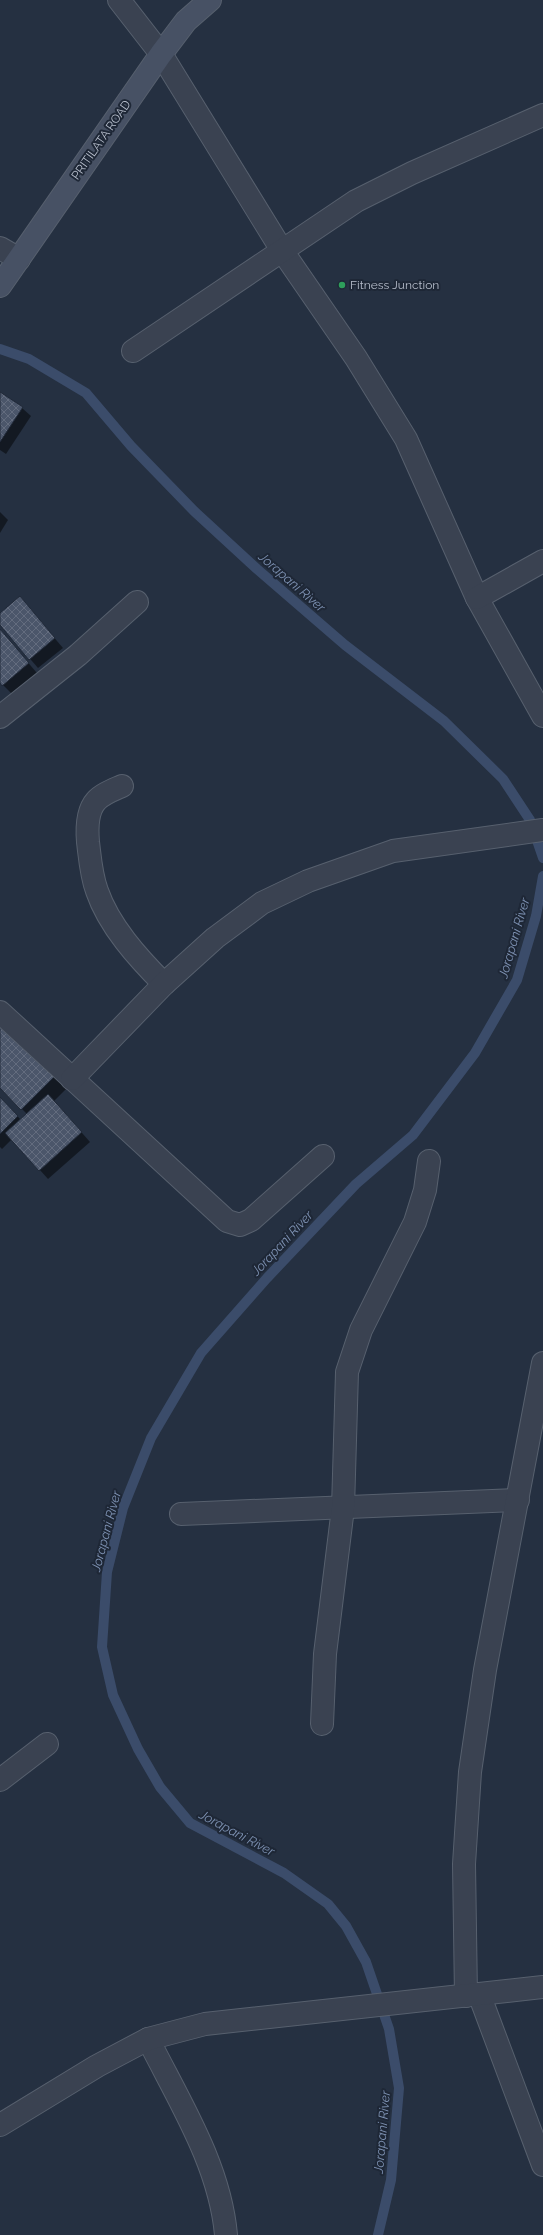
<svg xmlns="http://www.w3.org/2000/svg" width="543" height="2235" font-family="Raleway,sans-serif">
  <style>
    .shadow { fill: #0007 }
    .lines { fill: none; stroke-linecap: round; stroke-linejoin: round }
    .stream { stroke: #3b4c6a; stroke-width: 10 }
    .building { fill: url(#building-cross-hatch); stroke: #202938 }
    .street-casing { stroke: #57606e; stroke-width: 24 }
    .secondary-casing { stroke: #57606e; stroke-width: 24 }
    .street { stroke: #3a4251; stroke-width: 22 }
    .secondary { stroke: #475164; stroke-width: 22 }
    .leisure-dot { fill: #2e9e5b; stroke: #1e2736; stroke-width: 1.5 }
    .labels { text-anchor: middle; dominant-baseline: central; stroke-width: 4; stroke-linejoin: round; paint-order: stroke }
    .street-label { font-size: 12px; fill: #b6bdcb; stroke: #1e2736 }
    .poi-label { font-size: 12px; fill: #b6bdcb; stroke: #1e2736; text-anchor: start }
    .water-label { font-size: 13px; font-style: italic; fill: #7d91b2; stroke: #1e2736 }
  </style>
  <defs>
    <pattern id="building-cross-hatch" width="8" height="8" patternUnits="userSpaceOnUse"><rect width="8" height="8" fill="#4b566a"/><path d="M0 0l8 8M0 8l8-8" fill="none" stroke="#636c7e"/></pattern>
  </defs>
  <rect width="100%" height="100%" fill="#253041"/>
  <!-- shadow -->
  <g class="shadow">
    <polygon points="0,393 22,408 31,416 6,454 0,450"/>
    <polygon points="0,512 8,520 0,533"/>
    <polygon points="28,607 63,648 38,668 0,624 0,614"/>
    <polygon points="0,630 37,673 12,694 0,682"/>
    <polygon points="0,1022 67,1088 54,1101 90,1142 48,1179 12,1139 2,1149 0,1147 0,1098 21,1120 27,1114 0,1087"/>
  </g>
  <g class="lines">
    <!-- stream -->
    <g class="stream">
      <polyline points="0,349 29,359 86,393 131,446 194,511 257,569 345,645 444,721 503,779 530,820 543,858"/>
      <polyline points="378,2235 391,2180 399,2088 389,2029 366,1962 346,1926 328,1904 284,1873 190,1823 160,1787 138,1749 113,1695 102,1647 107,1572 123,1508 151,1438 201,1353 267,1278 356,1184 413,1135 475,1053 517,980 536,916 543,876"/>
    </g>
  </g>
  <!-- building -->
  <g class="building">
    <polygon points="0,392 23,407 0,442"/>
    <polygon points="20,596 55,638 29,660 0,625 0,613"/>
    <polygon points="0,629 29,663 2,686 0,683"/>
    <polygon points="0,1021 55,1076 21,1110 0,1088"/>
    <polygon points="48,1094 82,1132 39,1171 5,1133"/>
    <polygon points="0,1097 18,1116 0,1134"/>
  </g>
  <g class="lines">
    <!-- street casing -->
    <g class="street-casing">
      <g id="street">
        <polyline points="119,0 161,54 283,252 356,358 406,439 477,598 543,716"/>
        <polyline points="0,248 19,259"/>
        <polyline points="133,351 356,201 412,173 543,115"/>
        <polyline points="477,598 543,561"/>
        <polyline points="0,717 78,655 137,602"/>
        <path d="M122 786C113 790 102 794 96 801 87 811 87 830 88 842 90 858 91 875 97 891 109 926 138 958 164 984"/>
        <polyline points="0,1012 227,1221 240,1225 251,1220 323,1156"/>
        <polyline points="72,1079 164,984 215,938 262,903 308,881 393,851 543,830"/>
        <polyline points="181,1514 518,1500"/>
        <polyline points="322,1724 325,1654 343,1508 347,1372 361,1330 415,1222 425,1190 429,1161"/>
        <polyline points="0,1780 47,1744"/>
        <polyline points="479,1994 543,2165"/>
        <polyline points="466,1996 464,1864 470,1772 485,1670 543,1363"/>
        <path d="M148 2039C179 2101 220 2165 226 2235"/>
        <polyline points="0,2125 97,2066 148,2039 205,2024 543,1987"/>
      </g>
    </g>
    <!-- secondary casing -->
    <g class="secondary-casing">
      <polyline id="secondary" points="0,286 161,54 186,21 210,0"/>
    </g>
    <!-- street -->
    <use href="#street" class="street"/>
    <!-- secondary -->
    <use href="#secondary" class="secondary"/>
  </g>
  <!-- markers -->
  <circle class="leisure-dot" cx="342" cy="285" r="4"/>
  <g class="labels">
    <!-- street labels -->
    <g class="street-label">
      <text transform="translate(101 140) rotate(-55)">PRITILATA ROAD</text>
    </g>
    <!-- poi labels -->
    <g class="poi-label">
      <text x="350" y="285">Fitness Junction</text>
    </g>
    <!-- water labels -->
    <g class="water-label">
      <text transform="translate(292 582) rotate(41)">Jorapani River</text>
      <text transform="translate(514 938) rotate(-74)">Jorapani River</text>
      <text transform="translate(282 1243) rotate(-47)">Jorapani River</text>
      <text transform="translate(106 1531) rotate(-75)">Jorapani River</text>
      <text transform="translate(237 1833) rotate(28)">Jorapani River</text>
      <text transform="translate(382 2132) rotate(-85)">Jorapani River</text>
    </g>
  </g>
</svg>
